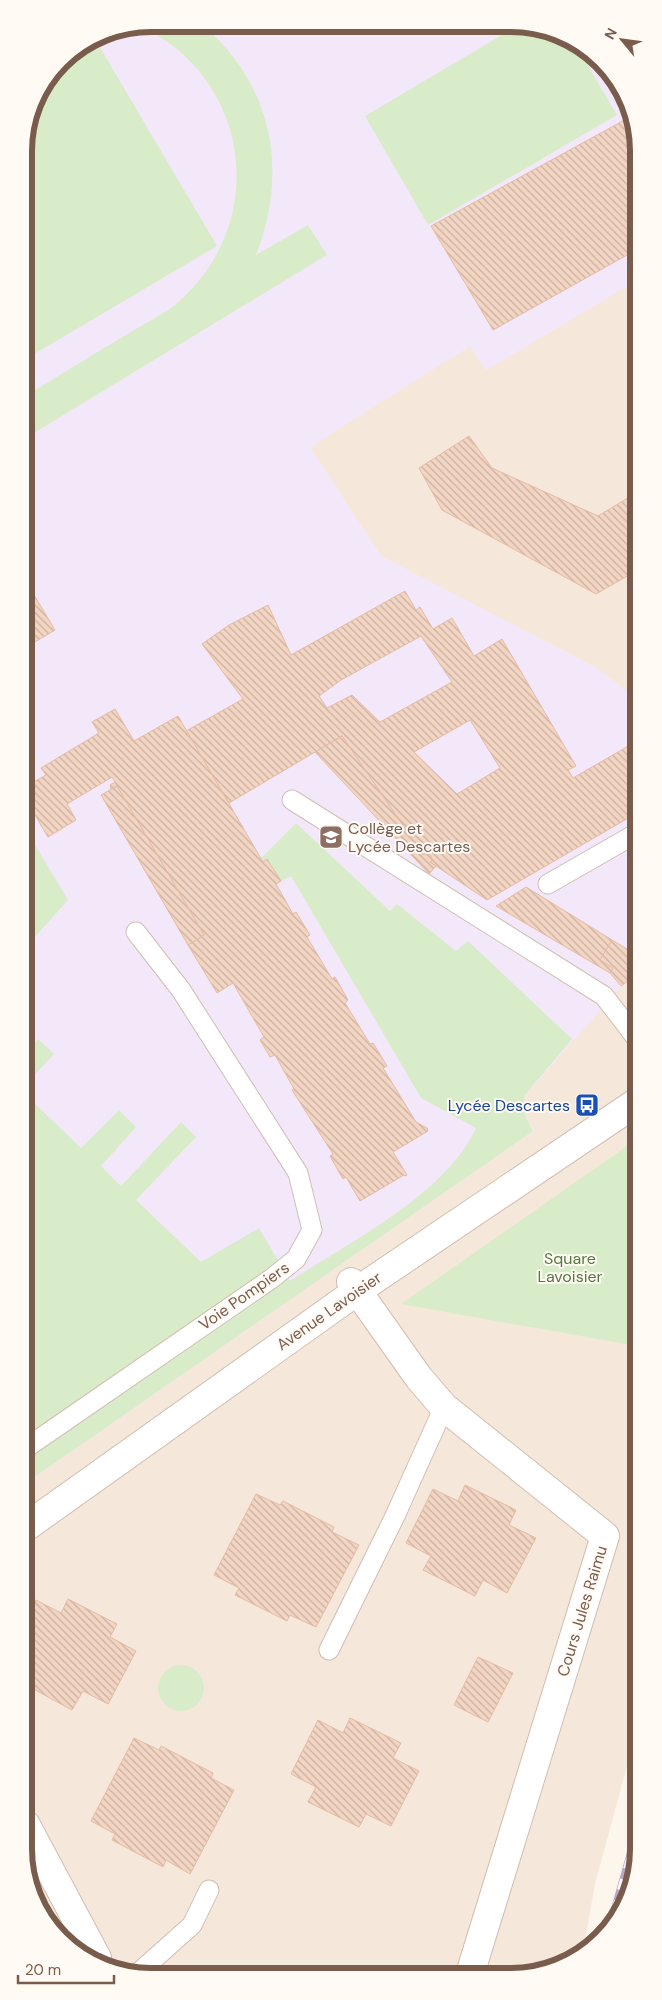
<svg xmlns="http://www.w3.org/2000/svg" width="662" height="2000" font-family="'DM Sans',sans-serif">
  <style>
    .residential { fill: #f5e8da }
    .education { fill: #f3e8fa }
    .green { fill: #d8ecc9 }
    .building { fill: url(#building-back-hatch); stroke: #e6bba3; fill-rule: evenodd }
    .lines { fill: none; stroke-linecap: round; stroke-linejoin: round }
    .lane-casing { stroke: #d1beb0; stroke-width: 21 }
    .street-casing { stroke: #d1beb0; stroke-width: 30 }
    .lane { stroke: #fff; stroke-width: 19 }
    .street { stroke: #fff; stroke-width: 28 }
    .rail-casing { stroke: #b9a8c9; stroke-width: 5.5 }
    .rail { stroke: #fffaf3; stroke-width: 4; stroke-dasharray: 11; stroke-linecap: butt }
    .labels { text-anchor: middle; dominant-baseline: central; stroke-width: 4; stroke-linejoin: round; paint-order: stroke }
    .education-label { font-size: 16px; fill: #785e54; stroke: #fffaf3; text-anchor: start }
    .transit-label { font-size: 16px; fill: #164399; stroke: #fffaf3; text-anchor: end }
    .park-label { font-size: 16px; fill: #537a41; stroke: #fffaf3 }
    .street-label { font-size: 16px; fill: #7a5c4d; stroke: #fffaf3 }
    .rim { fill: none; stroke: #7a5c4d; stroke-width: 6 }
  </style>
  <defs>
    <pattern id="building-back-hatch" width="6" height="6" patternUnits="userSpaceOnUse" patternTransform="scale(1.25)"><rect width="6" height="6" fill="#f3d5c3"/><path d="M-1 5l2 2M0 0l6 6M5-1l2 2" fill="none" stroke="#cab0a1"/></pattern>
  </defs>
  <rect width="100%" height="100%" fill="#fdf6ec"/>
  <!-- residential -->
  <polygon class="residential" points="152,24 535,26 601,61 636,127 638,1726 595,1884 583,1952 574,1959 535,1974 127,1974 61,1939 26,1873 24,143 37,95 67,56 103,33"/>
  <!-- education -->
  <polygon class="education" points="152,24 535,26 601,61 636,127 636,281 486,370 470,346 310,447 381,556 595,667 637,698 637,975 621,987 524,1096 525,1116 533,1131 26,1483 24,143 37,95 67,56 103,33"/>
  <!-- green -->
  <g class="green">
    <path d="M152 24H202C273 86 289 169 256 255L308 225 327 255 24 439V397C60 375 95 353 131 332 145 323 163 315 176 304 229 259 250 189 228 123 214 81 181 43 138 26Z"/>
    <polygon points="517,26 535,26 579,50 617,115 428,225 365,116"/>
    <polygon points="95,39 217,246 24,360 24,143 37,95 67,56"/>
    <path d="M296 823 390 911 397 904 456 951 468 941 572 1039 524 1096 525 1116 533 1131 26 1483 25 1094 81 1148 119 1110 136 1127 101 1166 121 1186 181 1122 196 1137 136 1200 201 1262 259 1228 290 1281C350 1242 446 1194 476 1128L421 1098 291 876 281 881 268 860 264 862 261 858Z"/>
    <polygon points="25,828 68,900 25,948"/>
    <polygon points="38,1039 54,1054 25,1085 25,1053"/>
    <polygon points="637,1139 637,1346 401,1304"/>
    <circle cx="181" cy="1688" r="23"/>
  </g>
  <!-- building -->
  <g class="building">
    <polygon points="630,117 636,127 636,250 493,330 431,226"/>
    <polygon points="469,436 492,468 598,516 636,493 636,571 596,594 442,510 419,468"/>
    <polygon points="25,580 55,630 25,648"/>
    <path d="M405 591 416 610 420 607 433 629 452 618 474 656 502 639 576 766 568 770 573 778 637 741V813L487 900 430 862 433 860 428 852 423 855 342 736 229 803 186 731 243 699 202 644 229 625 268 605 291 655ZM421 636 452 682 380 722 352 695 327 708 319 696 341 680ZM470 720 500 768 457 794 414 752Z"/>
    <polygon points="115,709 134,741 178,716 263,862 267,859 281,881 276,884 293,914 296,912 310,935 307,937 332,979 335,977 348,1000 345,1003 370,1044 373,1043 387,1066 383,1068 416,1122 427,1128 428,1131 393,1152 407,1175 405,1176 404,1175 360,1201 346,1177 343,1179 330,1156 333,1154 292,1090 294,1089 275,1055 270,1057 260,1040 264,1037 233,983 217,993 188,945 204,935 117,786 111,789 110,785 115,782 112,777 67,804 76,820 48,837 25,798 25,787 46,775 41,768 99,733 92,722"/>
    <polygon points="342,736 423,855 428,852 433,860 430,862 436,866 429,874 315,752"/>
    <polygon points="117,786 204,935 188,945 101,795"/>
    <polygon points="526,887 612,940 600,960 613,968 610,973 496,906"/>
    <polygon points="612,940 637,955 637,975 621,986 610,973 613,968 600,960"/>
    <polygon points="465,1485 516,1510 509,1525 536,1538 507,1593 483,1580 475,1596 423,1570 431,1556 406,1543 433,1489 458,1501"/>
    <polygon points="256,1494 280,1505 283,1501 334,1527 332,1532 359,1545 316,1627 290,1615 287,1621 235,1595 239,1588 214,1575"/>
    <polygon points="68,1599 117,1624 110,1637 136,1651 108,1704 83,1691 72,1710 26,1685 26,1680 34,1666 26,1662 26,1620 36,1600 61,1613"/>
    <polygon points="478,1657 513,1673 488,1722 454,1705"/>
    <polygon points="350,1718 401,1743 393,1758 419,1771 391,1826 366,1814 359,1827 308,1802 316,1787 291,1774 318,1720 343,1733"/>
    <polygon points="134,1738 159,1750 161,1746 213,1773 211,1778 234,1790 190,1874 166,1860 163,1867 112,1840 115,1834 91,1821"/>
  </g>
  <g class="lines">
    <!-- lane casing -->
    <g class="lane-casing">
      <g id="lane">
        <polyline points="292,800 604,996 637,1039"/>
        <polyline points="548,884 637,833"/>
        <polyline points="26,1448 271,1279 296,1259 312,1230 298,1173 181,990 136,932"/>
        <polyline points="329,1650 395,1516 444,1407"/>
        <polyline points="137,1974 192,1925 209,1890"/>
      </g>
    </g>
    <!-- street casing -->
    <g class="street-casing">
      <g id="street">
        <polyline points="351,1282 419,1378 444,1407 605,1536 470,1974"/>
        <polyline points="26,1527 357,1291 637,1102"/>
        <polyline points="26,1825 97,1958"/>
      </g>
    </g>
    <!-- lane -->
    <use href="#lane" class="lane"/>
    <!-- street -->
    <use href="#street" class="street"/>
    <!-- rail casing -->
    <g class="rail-casing">
      <polyline id="rail" points="607,1932 638,1824"/>
    </g>
    <!-- rail -->
    <use href="#rail" class="rail"/>
  </g>
  <!-- icons -->
  <defs>
    <g id="school-square" transform="scale(1.25)"><rect x="-9" y="-9" width="18" height="18" rx="4" fill="#8d6e63" stroke="#fffaf3"/><path d="M0-5L7-2L0 1L-7-2ZM-4 1L0 2.5L4 1V4Q0 6-4 4Z" fill="#fff"/></g>
    <g id="bus-square" transform="scale(1.25)"><rect x="-9" y="-9" width="18" height="18" rx="4" fill="#1a4fb4" stroke="#fffaf3"/><path d="M-5-6H5V4H4V6H2V4H-2V6H-4V4H-5ZM-3.5-4V0h7V-4ZM-3.5 1.2v1.5H-2V1.2ZM2 1.2v1.5H3.5V1.2Z" fill="#fff"/></g>
  </defs>
  <g fill-rule="evenodd">
    <use href="#school-square" x="331" y="837"/>
    <use href="#bus-square" x="587" y="1105"/>
  </g>
  <g class="labels">
    <!-- education labels -->
    <g class="education-label">
      <text x="348" y="828">Collège et<tspan x="348" dy="18">Lycée Descartes</tspan></text>
    </g>
    <!-- transit labels -->
    <g class="transit-label">
      <text x="570" y="1105">Lycée Descartes</text>
    </g>
    <!-- park labels -->
    <g class="park-label">
      <text x="570" y="1258">Square<tspan x="570" dy="18">Lavoisier</tspan></text>
    </g>
    <!-- street labels -->
    <g class="street-label">
      <text transform="translate(244 1296) rotate(-35)">Voie Pompiers</text>
      <text transform="translate(329 1311) rotate(-35)">Avenue Lavoisier</text>
      <text transform="translate(582 1611) rotate(-73)">Cours Jules Raimu</text>
    </g>
  </g>
  <!-- crop -->
  <path d="M0 0H662V2000H0ZM151 32H511A119 119 0 0 1 630 151V1849A119 119 0 0 1 511 1968H151A119 119 0 0 1 32 1849V151A119 119 0 0 1 151 32Z" fill="#fffaf3" fill-rule="evenodd"/>
  <path class="rim" d="M151 32H511A119 119 0 0 1 630 151V1849A119 119 0 0 1 511 1968H151A119 119 0 0 1 32 1849V151A119 119 0 0 1 151 32Z"/>
  <!-- north arrow -->
  <g transform="translate(622 40) rotate(299)" stroke="#fffaf3" stroke-width="4" paint-order="stroke">
  <path d="M0-4L9 19L0 12L-9 19Z" fill="#7a5c4d"/>
  <text y="-8" font-size="14" font-weight="bold" text-anchor="middle" fill="#7a5c4d">N</text>
  </g>
  <!-- scale -->
  <path d="M18 1975v8h96v-8" fill="none" stroke="#7a5c4d" stroke-width="2.5"/>
  <text x="25" y="1975" font-size="15" fill="#7a5c4d" stroke="#fffaf3" stroke-width="4" paint-order="stroke">20 m</text>
</svg>
